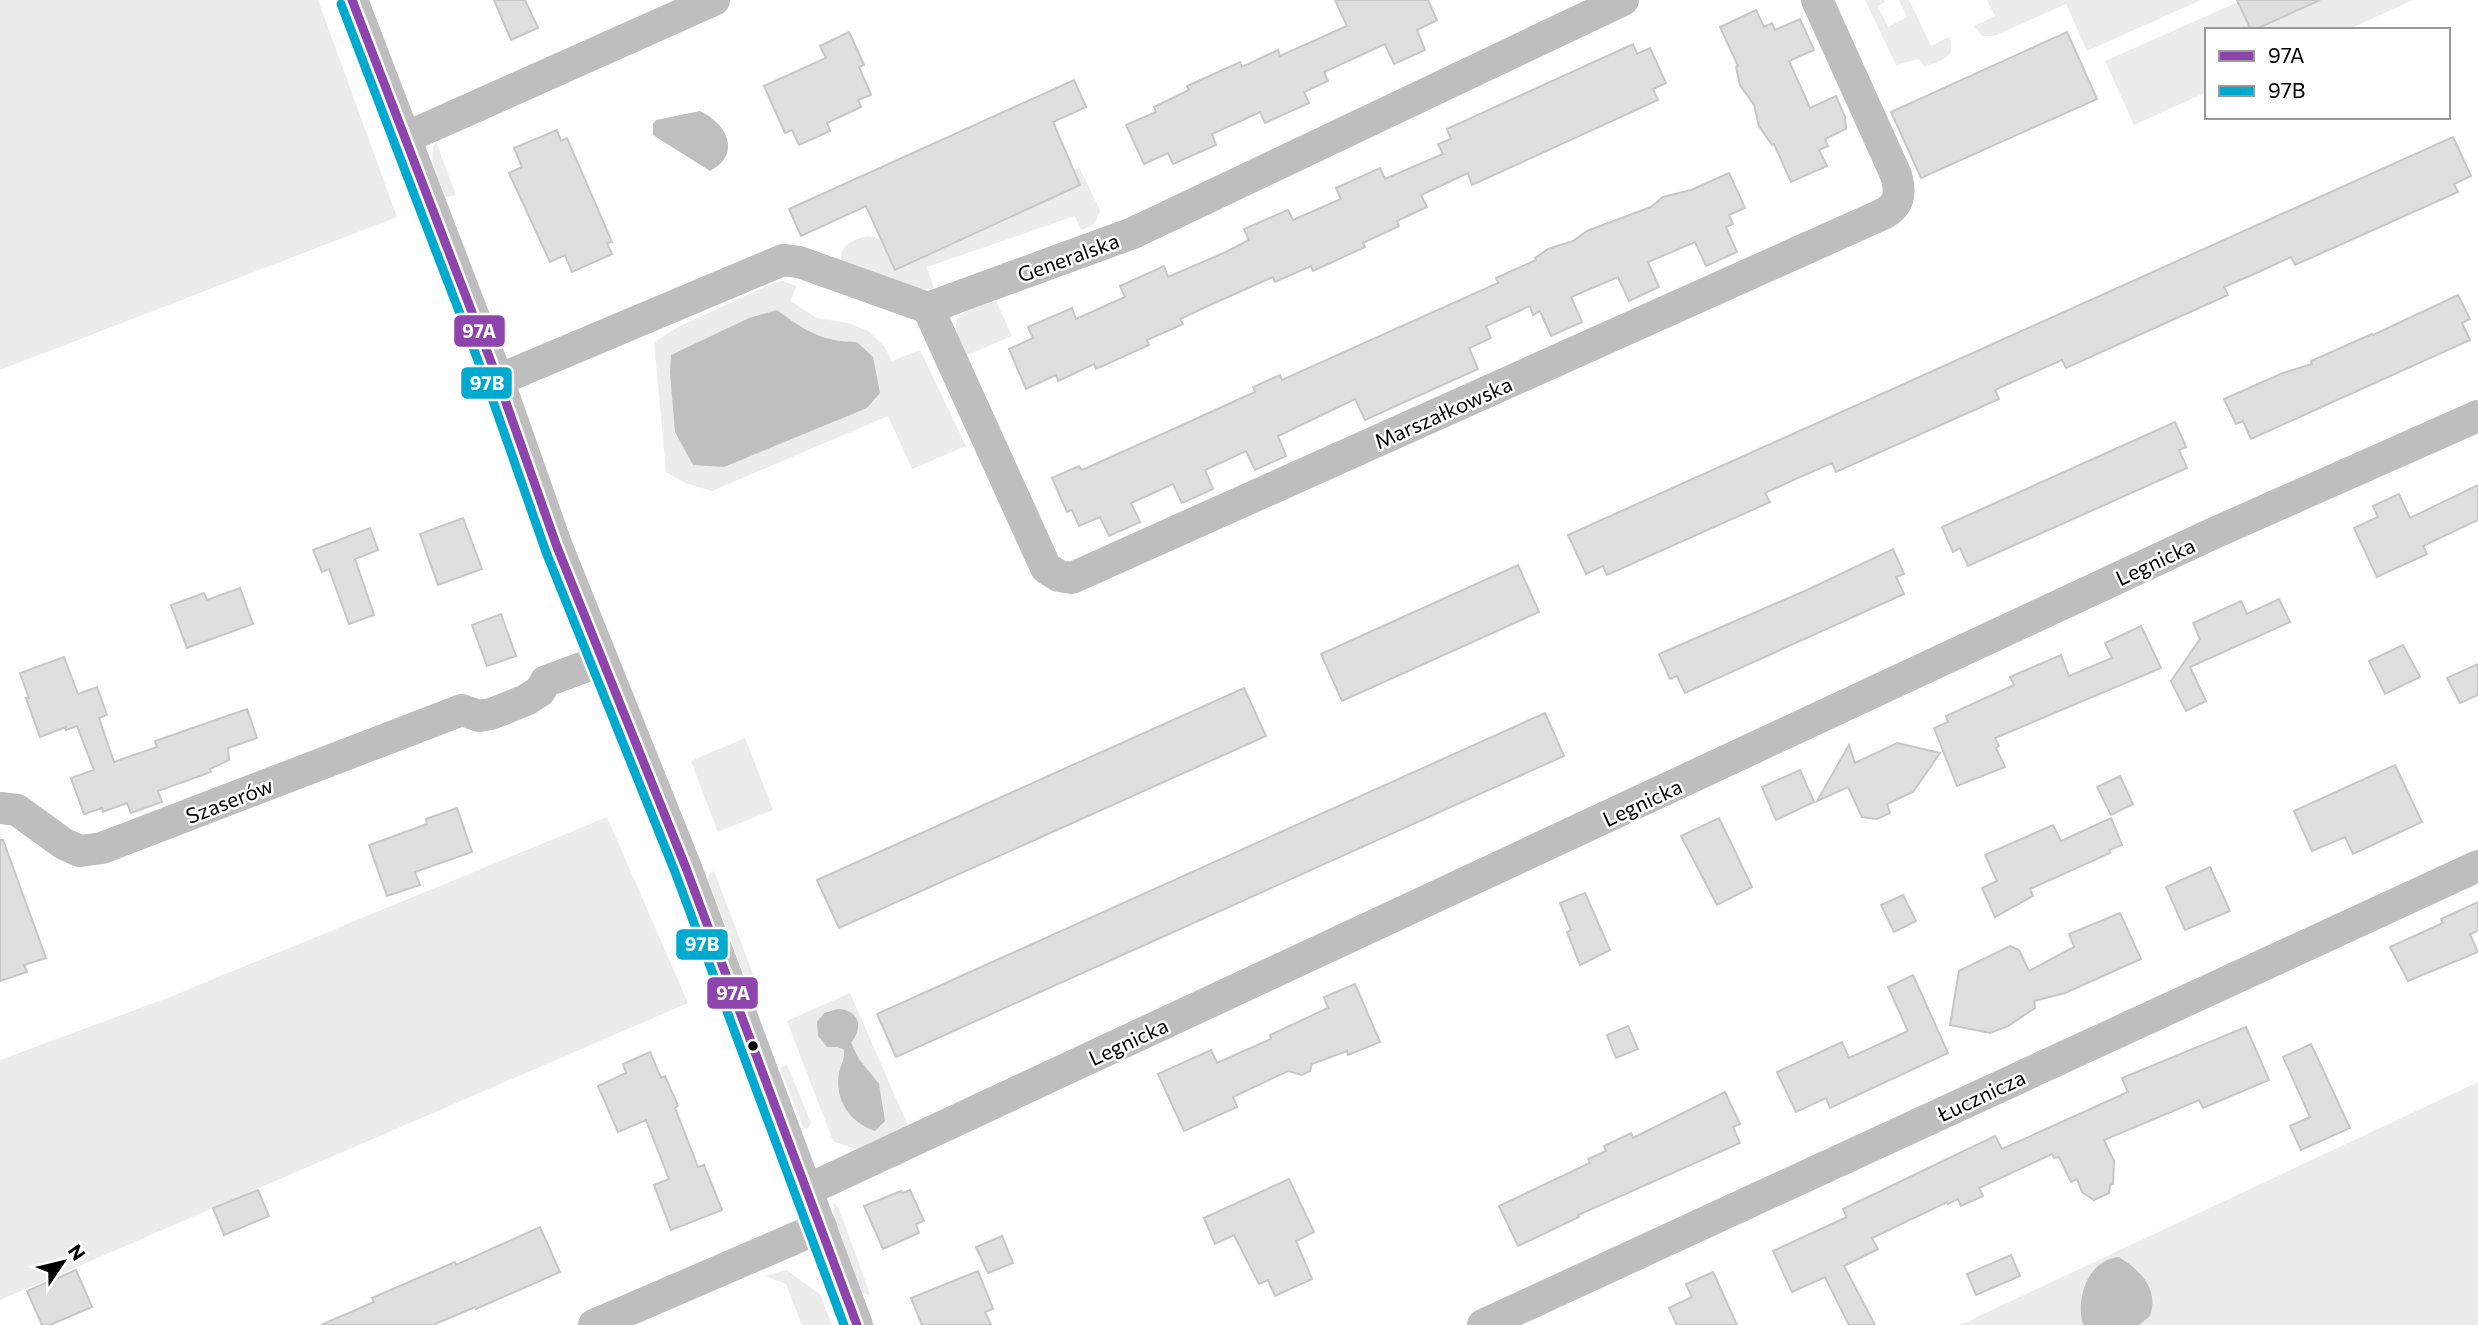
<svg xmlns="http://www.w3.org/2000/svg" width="2478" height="1325" font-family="Commissioner,sans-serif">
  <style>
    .green { fill: #ececec }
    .water { fill: #bfbfbf }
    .building { fill: #dfdfdf; stroke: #c7c7c7; stroke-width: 2 }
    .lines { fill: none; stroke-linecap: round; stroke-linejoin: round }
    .minor { stroke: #bebebe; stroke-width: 32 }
    .bus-1-casing { stroke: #fff; stroke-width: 14 }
    .bus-2-casing { stroke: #fff; stroke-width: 14 }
    .bus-1 { stroke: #8e44ad; stroke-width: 9 }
    .bus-2 { stroke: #00a9ce; stroke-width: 9 }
    .bus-dot { fill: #000; stroke: #fff; stroke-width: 2.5 }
    .labels { text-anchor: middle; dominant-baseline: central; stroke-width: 5; stroke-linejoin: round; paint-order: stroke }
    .street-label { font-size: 21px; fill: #000; stroke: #fff }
    .line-badge { stroke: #fff; stroke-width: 2.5 }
    .badge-label { font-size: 19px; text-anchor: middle; font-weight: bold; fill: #fff }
  </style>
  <rect width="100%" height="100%" fill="#fff"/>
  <!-- green -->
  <g class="green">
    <polygon points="0,0 318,0 397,217 0,370"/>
    <path d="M1865 0H1884L1885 2 1878 6 1888 27 1907 17 1899 0H1909L1931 46 1949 37C1958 59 1940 60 1924 67L1919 59 1896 65Z"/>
    <polygon points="1987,0 2201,0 2087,51 2066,4 1994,36 1982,36 1974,26 1995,16"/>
    <polygon points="2320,0 2413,0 2347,30 2254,30"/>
    <polygon points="2238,2 2251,30 2207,30 2207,92 2134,125 2105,61"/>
    <path d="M436 142 456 195 446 197C439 180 426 160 436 142Z"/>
    <path d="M1079 167 1100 210 1095 224 1081 230 1075 216 927 267 934 288 920 290 841 262C841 257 841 254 843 250 847 241 870 232 878 239 887 245 890 260 895 269L1080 185 1074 170Z"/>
    <polygon points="783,281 796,286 791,301 816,318 849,323 868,331 884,346 892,361 920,350 966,446 912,469 888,416 712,491 685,483 666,472 654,342 680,326 776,282"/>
    <path d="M996 301 1012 336 965 356C947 312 956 315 996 301Z"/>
    <polygon points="745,738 773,810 718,832 691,761"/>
    <polygon points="607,817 688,1003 0,1300 0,1060 170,997"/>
    <polygon points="714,871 756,982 748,984 708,880 710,874"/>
    <polygon points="850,993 909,1128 860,1151 833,1141 787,1021"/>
    <polygon points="787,1065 811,1123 808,1128 804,1129 780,1068"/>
    <polygon points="2478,1082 2478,1325 1960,1325"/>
    <polygon points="834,1202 839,1209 870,1294 867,1295 862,1293 833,1217"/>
    <polygon points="786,1270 820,1294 832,1325 802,1325 786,1284 766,1276"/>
  </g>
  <!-- water -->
  <g class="water">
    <path d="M700 111C727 124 742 154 710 171L653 135V124L656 120Z"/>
    <path d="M777 310C804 330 822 342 857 342L873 357 880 393 867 408 724 467 693 465 675 432 670 373 671 355 749 318Z"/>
    <path d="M838 1009C859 1010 864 1027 851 1043L859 1059 879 1084 885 1121 875 1131C850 1123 834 1099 839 1073 841 1064 845 1059 844 1050L838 1047H827L818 1036 817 1022 824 1013Z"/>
    <path d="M2119 1257C2141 1271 2159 1289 2150 1316L2139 1325H2083C2075 1298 2088 1260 2119 1257Z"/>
  </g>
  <!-- building -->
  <g class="building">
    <polygon points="494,0 525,0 538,28 511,40"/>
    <polygon points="1335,0 1428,0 1437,20 1417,30 1425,50 1394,64 1385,44 1324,72 1328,81 1304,92 1309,103 1265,123 1260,112 1212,134 1216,145 1173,164 1168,153 1144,164 1126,125 1156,112 1154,107 1189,90 1187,86 1214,74 1240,62 1242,67 1278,50 1280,56 1347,26"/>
    <polygon points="2237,0 2320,0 2254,30 2251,30"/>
    <polygon points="1756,10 1764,27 1772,23 1775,30 1800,19 1814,50 1789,61 1810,108 1836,96 1845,117 1846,129 1825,139 1828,146 1819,150 1827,166 1791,182 1774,144 1772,145 1759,126 1754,105 1740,85 1736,67 1738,66 1720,27"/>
    <polygon points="849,32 864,65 859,67 871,95 858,100 861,107 827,123 830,131 799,145 792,130 785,133 764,86 826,58 820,46"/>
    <polygon points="2067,32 2097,99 1921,178 1891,112"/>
    <polygon points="1633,44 1637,54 1650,48 1666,83 1653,89 1658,100 1472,185 1468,173 1421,195 1427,207 1397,221 1399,226 1363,243 1365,247 1313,271 1311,266 1275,282 1273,277 1210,305 1180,319 1183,324 1147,340 1149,345 1096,369 1094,364 1058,381 1056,375 1026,389 1009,349 1033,338 1028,327 1072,308 1076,319 1125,297 1120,286 1164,266 1168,277 1226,252 1249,240 1244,229 1288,210 1293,220 1341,199 1336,188 1380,168 1385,179 1443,154 1438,144 1451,139 1447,129"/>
    <polygon points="1074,80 1086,107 1053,122 1080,185 895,270 866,206 801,236 789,209"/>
    <polygon points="557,130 561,141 567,138 612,242 607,243 612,254 572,272 565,255 550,262 509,173 522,167 514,148"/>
    <polygon points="2453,137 2471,176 2454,184 2458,192 2295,265 2291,257 2254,274 2224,287 2228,295 2066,368 2062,360 2012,382 1995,390 1999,399 1836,472 1832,463 1800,477 1765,493 1770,502 1607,575 1603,566 1586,574 1568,535"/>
    <polygon points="1729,173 1745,208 1729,215 1733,224 1726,227 1737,252 1706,266 1695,242 1648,262 1659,287 1629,301 1618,277 1571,297 1582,322 1551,336 1540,311 1533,315 1530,306 1486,326 1491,338 1469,348 1478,369 1365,420 1355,399 1278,436 1286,456 1255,470 1246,451 1205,470 1213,489 1182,503 1173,484 1131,503 1140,522 1109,536 1100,517 1079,526 1072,510 1067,512 1052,478 1079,466 1082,470 1189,422 1255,392 1253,387 1280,375 1282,380 1498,283 1496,278 1536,260 1535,258 1548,249 1573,241 1587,231 1651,207 1663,197 1691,190"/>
    <polygon points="2458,295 2470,319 2462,323 2470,340 2251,439 2243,421 2236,424 2224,399 2283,373 2312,364 2311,361 2372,334 2373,335"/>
    <polygon points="2175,422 2186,447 2179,450 2187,468 1968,566 1960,548 1953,552 1942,527"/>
    <polygon points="2478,485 2478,520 2423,546 2427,554 2377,577 2354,528 2378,517 2373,506 2399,494 2410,518"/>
    <polygon points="463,518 482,569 438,585 420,534"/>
    <polygon points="370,528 378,550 355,559 374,615 349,624 329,569 322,572 313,550"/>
    <polygon points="1893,549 1904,574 1896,577 1904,594 1685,693 1677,676 1670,679 1659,654 1807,590"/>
    <polygon points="1518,565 1539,612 1342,701 1321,654"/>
    <polygon points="240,588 253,624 187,648 171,605 204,593 207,600"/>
    <polygon points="2279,599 2290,622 2190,667 2206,701 2186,711 2171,681 2200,639 2193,623 2241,601 2247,614"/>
    <polygon points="501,614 516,656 487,666 472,625"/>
    <polygon points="2141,626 2161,668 1995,738 1999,746 1996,748 2005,767 1957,786 1934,728 1948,722 1946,716 2014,685 2010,677 2061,655 2069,676 2112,658 2105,643"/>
    <polygon points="2403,645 2420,677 2385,694 2369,661"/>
    <polygon points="64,657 78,694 97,687 107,715 99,718 114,762 157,747 155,741 247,709 257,738 228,748 229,760 210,769 211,772 158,791 162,802 131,813 127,803 103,812 102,808 84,814 71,778 94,770 77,726 66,730 66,727 40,737 26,698 29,698 20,673"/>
    <polygon points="2478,664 2478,695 2460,703 2447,678"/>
    <polygon points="1244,688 1266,736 839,928 817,880"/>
    <polygon points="1545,713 1564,756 896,1057 877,1014"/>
    <polygon points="1897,743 1940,753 1913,792 1887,804 1890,813 1877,819 1862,817 1848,787 1817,801 1849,745 1855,763"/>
    <polygon points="2395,765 2422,822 2353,854 2345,837 2312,851 2294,811"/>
    <polygon points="1800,770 1814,802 1776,820 1762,787"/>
    <polygon points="2120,776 2133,804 2111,815 2097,787"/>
    <polygon points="457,808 472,852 415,872 420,885 387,896 369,845 427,824 426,819"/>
    <polygon points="1719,818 1752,887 1717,905 1681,836"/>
    <polygon points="2111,818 2122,845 2109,850 2110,853 2030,889 2033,896 1995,917 1982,888 1997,881 1985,855 2053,825 2061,841"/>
    <polygon points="0,840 3,840 46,958 24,965 27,972 0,981"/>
    <polygon points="2210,867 2230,911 2185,930 2166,887"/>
    <polygon points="1585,893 1610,950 1580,965 1567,932 1571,930 1560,903"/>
    <polygon points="1903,895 1916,921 1894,932 1881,905"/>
    <polygon points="2478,902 2478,931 2470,934 2478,952 2408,981 2390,947 2443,923 2441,919"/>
    <polygon points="2120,913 2141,959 2065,993 2034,1001 2035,1008 2008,1026 1990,1033 1950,1025 1959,971 2010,946 2019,950 2029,971 2074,947 2069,934"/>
    <polygon points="1913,975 1948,1053 1830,1108 1826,1098 1796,1112 1777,1072 1842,1042 1849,1058 1908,1031 1888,987"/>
    <polygon points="1355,984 1380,1042 1348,1055 1347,1051 1312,1064 1310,1071 1302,1075 1288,1071 1233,1097 1237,1107 1184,1131 1158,1074 1211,1050 1217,1063 1271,1039 1270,1035 1328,1008 1324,997"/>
    <polygon points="1628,1026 1638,1049 1616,1058 1607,1035"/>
    <polygon points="2246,1027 2269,1080 2203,1108 2199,1100 2104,1140 2114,1161 2113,1184 2110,1185 2109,1193 2094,1200 2082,1192 2077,1179 2071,1182 2059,1157 2054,1158 2052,1154 1979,1188 1983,1196 1961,1206 1958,1199 1948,1204 1947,1202 1872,1238 1878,1249 1844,1266 1875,1325 1849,1325 1825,1277 1792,1292 1773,1251 1847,1217 1843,1209 1995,1136 2002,1149 2128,1092 2122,1078"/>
    <polygon points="2311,1044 2350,1128 2301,1150 2290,1126 2310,1117 2283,1057"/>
    <polygon points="650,1052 661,1078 665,1076 678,1106 675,1108 698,1167 704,1165 722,1210 671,1230 654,1185 669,1179 646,1120 618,1132 598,1086 626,1073 623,1064"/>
    <polygon points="1725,1092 1740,1124 1733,1127 1740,1143 1578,1215 1579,1217 1518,1246 1499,1206 1590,1163 1588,1159 1606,1151 1604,1146 1631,1133 1633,1138"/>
    <polygon points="1289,1179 1314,1232 1296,1241 1312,1279 1275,1296 1268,1280 1259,1284 1234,1235 1215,1244 1204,1218"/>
    <polygon points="258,1190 269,1216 224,1235 213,1208"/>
    <polygon points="910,1190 924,1221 916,1224 919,1233 883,1249 864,1206 901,1191 903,1193"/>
    <polygon points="540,1227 560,1272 476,1309 475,1307 433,1325 321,1325 374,1302 372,1298 455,1262 456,1265"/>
    <polygon points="1002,1236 1013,1263 988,1273 976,1247"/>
    <polygon points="2011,1255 2020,1276 1976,1295 1967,1274"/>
    <polygon points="76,1270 92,1307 50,1325 42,1325 27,1291"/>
    <polygon points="978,1271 993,1309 985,1312 991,1325 922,1325 911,1298"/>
    <polygon points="1713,1272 1737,1325 1677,1325 1669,1308 1692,1297 1686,1284"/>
  </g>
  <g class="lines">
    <!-- minor -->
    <g class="minor">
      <polyline points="352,0 498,380 557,547 686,868 857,1325"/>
      <polyline points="405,138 714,0"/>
      <path d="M928 308 1046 568 1059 576 1072 578 1883 214C1900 205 1901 193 1896 175L1817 0"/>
      <polyline points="498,380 783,260 799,262 928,308 1133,233 1623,0"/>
      <polyline points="0,808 17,810 64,844 80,851 102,848 462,710 479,716 491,714 526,700 540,691 546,681 601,661"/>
      <polyline points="807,1190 2212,534 2478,416"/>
      <polyline points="594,1325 821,1227"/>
      <polyline points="1483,1325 2478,866"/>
    </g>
    <!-- bus-1 casing -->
    <g class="bus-1-casing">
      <polyline id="bus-1" points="352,0 498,380 557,547 686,868 857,1325"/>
    </g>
    <!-- bus-2 casing -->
    <g class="bus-2-casing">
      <polyline id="bus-2" points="341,4 487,384 546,552 675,872 844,1325"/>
    </g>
    <!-- bus-1 -->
    <use href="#bus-1" class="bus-1"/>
    <!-- bus-2 -->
    <use href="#bus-2" class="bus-2"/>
  </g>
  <!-- markers -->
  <circle class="bus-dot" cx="753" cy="1046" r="6"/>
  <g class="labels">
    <!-- street labels -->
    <g class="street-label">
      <text transform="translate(1068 257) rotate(-20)">Generalska</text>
      <text transform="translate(1443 412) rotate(-24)">Marszałkowska</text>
      <text transform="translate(2155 561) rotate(-25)">Legnicka</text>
      <text transform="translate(229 800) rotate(-21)">Szaserów</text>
      <text transform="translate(1642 802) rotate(-25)">Legnicka</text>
      <text transform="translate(1128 1041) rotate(-25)">Legnicka</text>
      <text transform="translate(1981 1095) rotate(-25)">Łucznicza</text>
    </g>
  </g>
  <g class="line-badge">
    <rect x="453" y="314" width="53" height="34" rx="7" fill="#8e44ad"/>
    <rect x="460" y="366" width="53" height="34" rx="7" fill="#00a9ce"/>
    <rect x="675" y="928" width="54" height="33" rx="7" fill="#00a9ce"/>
    <rect x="706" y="976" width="53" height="34" rx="7" fill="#8e44ad"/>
  </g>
  <g class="badge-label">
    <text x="479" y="338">97A</text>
    <text x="487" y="390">97B</text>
    <text x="702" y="951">97B</text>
    <text x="733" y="1000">97A</text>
  </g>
  <!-- legend -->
  <rect x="2205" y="28" width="245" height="91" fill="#ffffff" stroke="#999999" stroke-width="2"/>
  <rect x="2219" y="51" width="35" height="10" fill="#8e44ad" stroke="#999999" stroke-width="2"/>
  <text x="2268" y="63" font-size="21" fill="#000000">97A</text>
  <rect x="2219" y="86" width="35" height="10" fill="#00a9ce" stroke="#999999" stroke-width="2"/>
  <text x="2268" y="98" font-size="21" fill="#000000">97B</text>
  <!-- north arrow -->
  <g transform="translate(63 1262) rotate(55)" stroke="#ffffff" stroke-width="5" paint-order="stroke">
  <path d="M0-5L12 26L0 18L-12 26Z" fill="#000000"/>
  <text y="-10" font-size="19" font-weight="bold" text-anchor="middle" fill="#000000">N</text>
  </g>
</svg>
